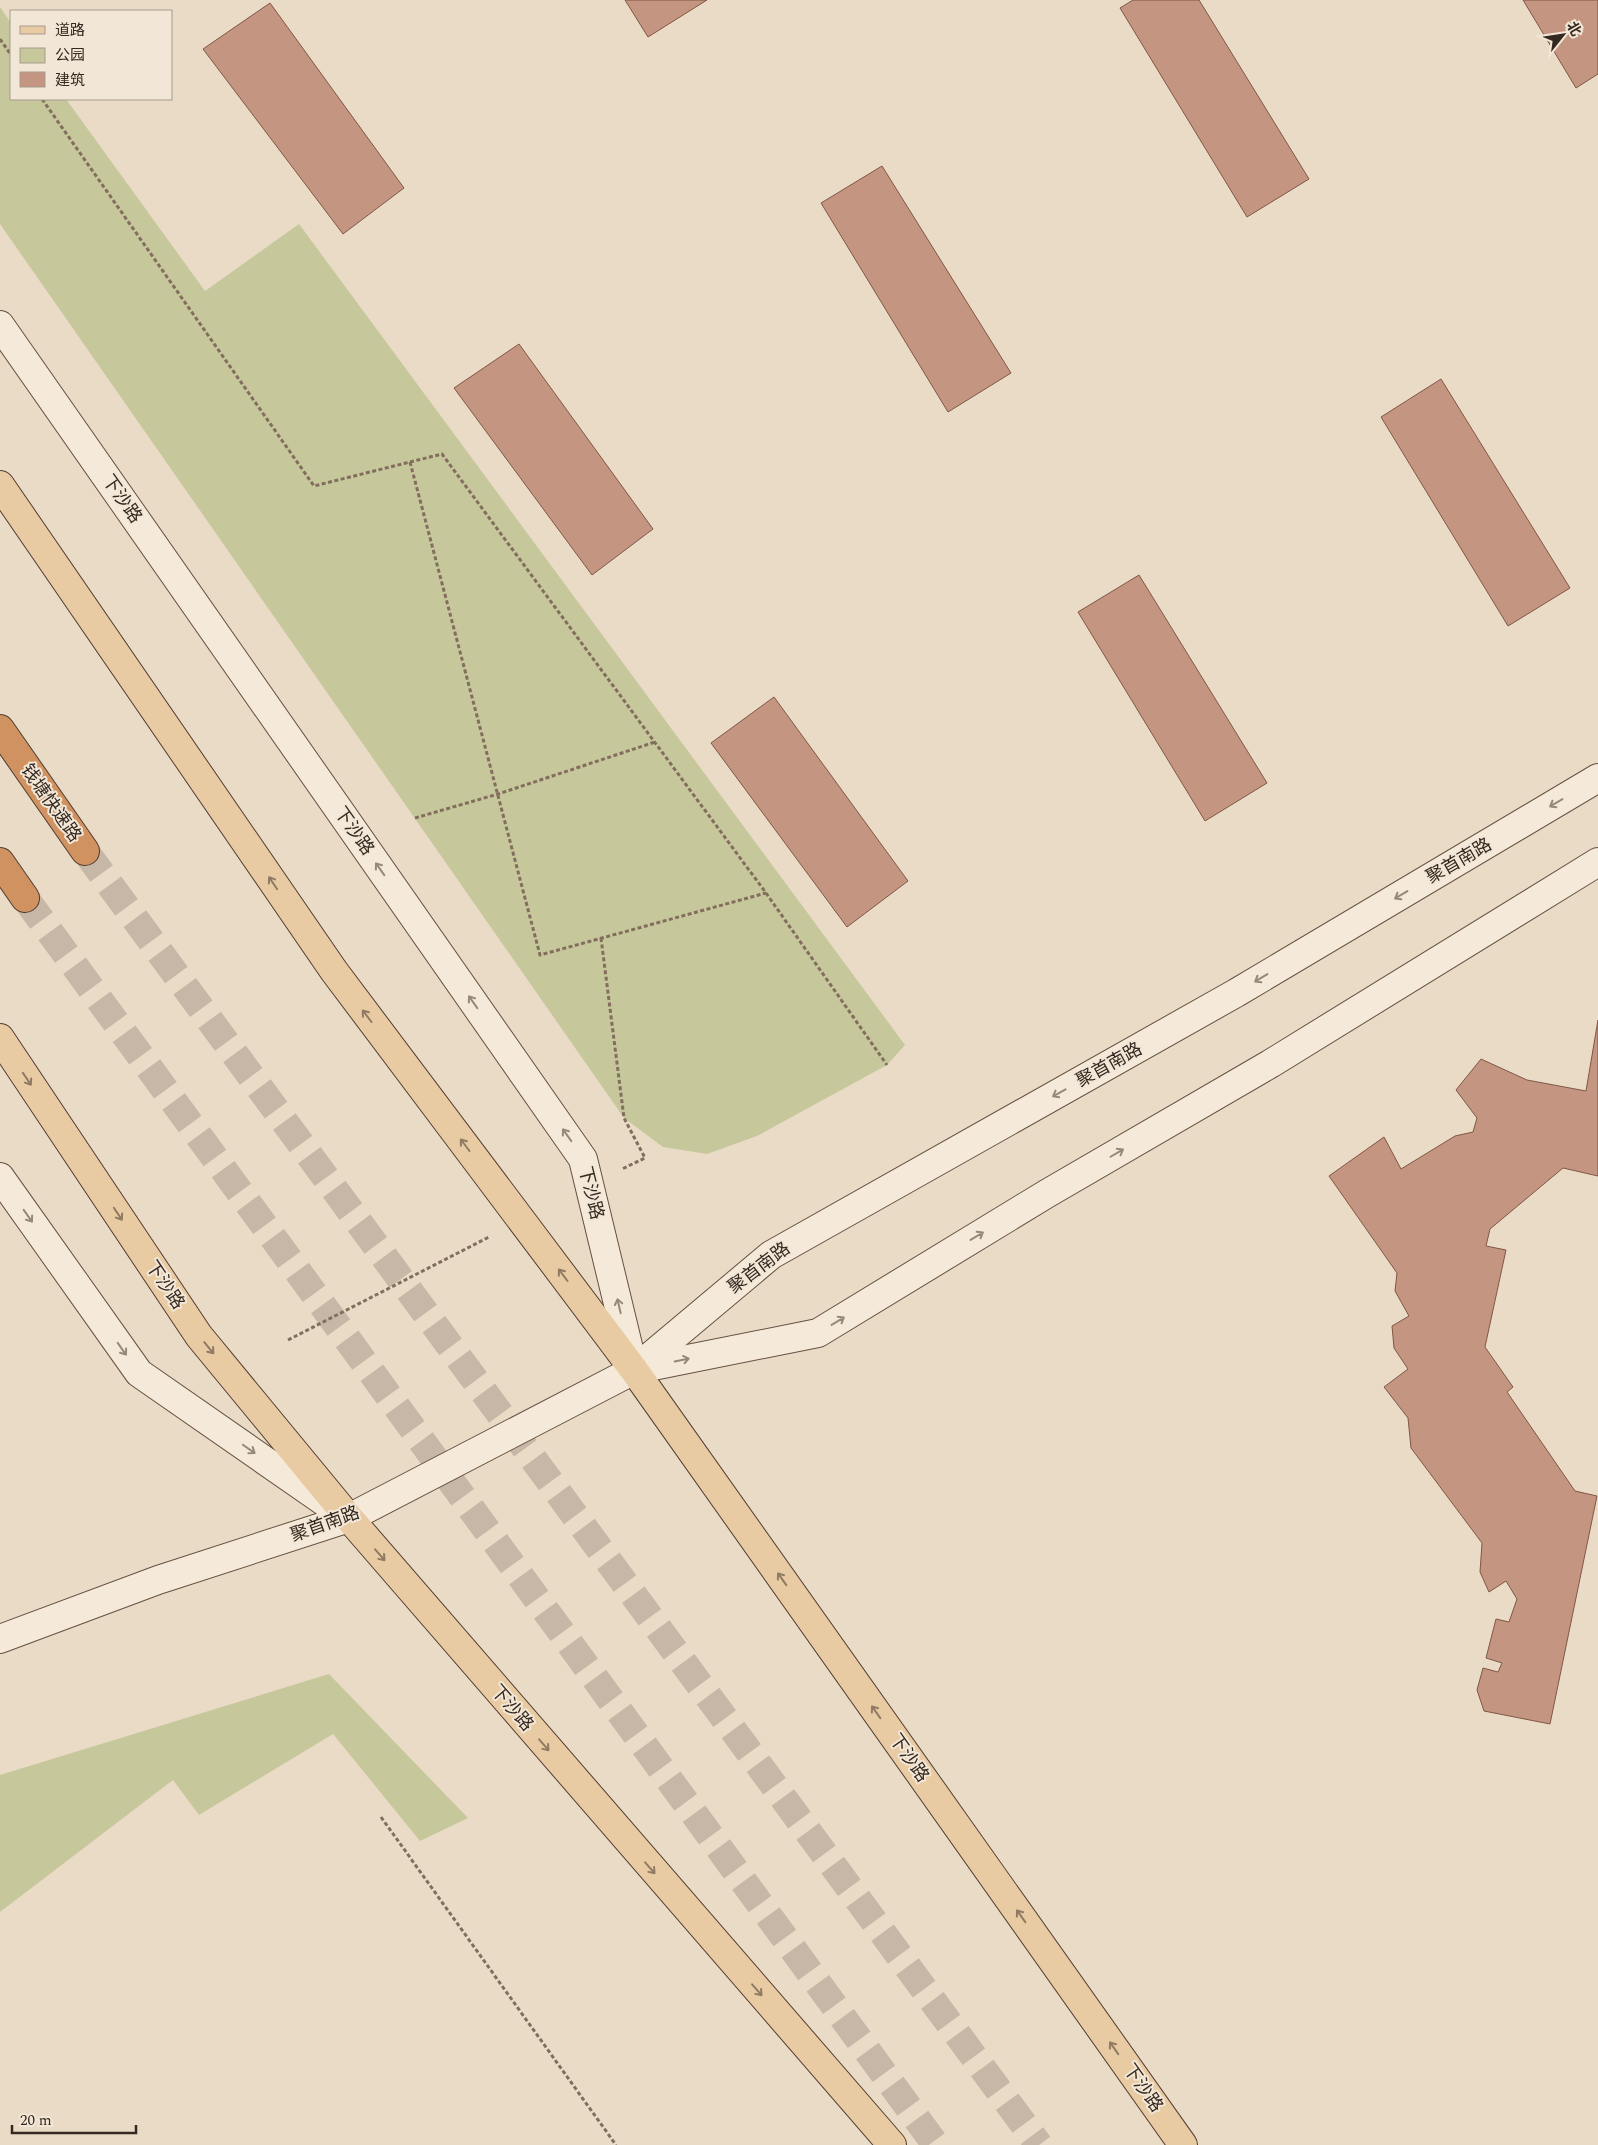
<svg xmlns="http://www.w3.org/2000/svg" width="1598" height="2145" font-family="Spectral,'Noto Sans SC',serif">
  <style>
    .green { fill: #c7c79c }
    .building { fill: #c49581; stroke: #805746 }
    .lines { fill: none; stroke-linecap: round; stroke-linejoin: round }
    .highway-tunnel { stroke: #c6b7a6; stroke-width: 28; stroke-dasharray: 28 14; stroke-linecap: butt }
    .secondary-casing { stroke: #654f41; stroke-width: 30 }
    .primary-casing { stroke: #523d32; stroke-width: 30 }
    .highway-casing { stroke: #523d32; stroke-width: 30 }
    .path { stroke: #836e5e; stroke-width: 3; stroke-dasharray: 4 2.5; stroke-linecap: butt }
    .secondary { stroke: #f5ead9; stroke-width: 28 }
    .primary { stroke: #e9cba3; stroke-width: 28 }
    .highway { stroke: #d09261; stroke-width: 28 }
    .oneway { stroke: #95897c }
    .oneway2 { stroke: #8f7a62 }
    .labels { text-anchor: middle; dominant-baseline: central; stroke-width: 4; stroke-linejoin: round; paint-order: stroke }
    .street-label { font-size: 18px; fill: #352820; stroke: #f2e7d6 }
  </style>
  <rect width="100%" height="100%" fill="#eadbc7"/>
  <!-- green -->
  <g class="green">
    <polygon points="0,7 11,23 11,99 66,99 205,291 299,224 905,1045 887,1065 757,1136 707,1154 663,1147 624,1118 0,224"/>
    <polygon points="329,1674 468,1818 420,1841 333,1734 199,1815 173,1780 0,1912 0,1775"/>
  </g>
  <!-- building -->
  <g class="building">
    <polygon points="625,0 707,0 648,37"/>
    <polygon points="1133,0 1199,0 1309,179 1247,217 1120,8"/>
    <polygon points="1523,0 1598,0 1598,74 1576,88"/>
    <polygon points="270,3 404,188 343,234 203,49"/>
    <polygon points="882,166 1011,373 948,412 821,203"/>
    <polygon points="519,344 653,529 592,575 454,388"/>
    <polygon points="1441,379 1570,588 1508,626 1381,417"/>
    <polygon points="1139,575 1267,783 1205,821 1078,612"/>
    <polygon points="774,697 908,881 847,927 711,743"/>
    <polygon points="1598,1020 1598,1176 1563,1168 1490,1229 1486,1246 1506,1250 1485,1347 1513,1387 1507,1392 1575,1491 1597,1496 1550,1724 1484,1711 1477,1690 1483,1668 1498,1672 1502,1663 1486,1658 1496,1619 1509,1622 1517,1599 1506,1581 1489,1592 1480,1572 1482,1543 1411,1448 1408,1418 1384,1387 1408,1369 1394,1348 1392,1326 1409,1316 1395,1291 1397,1273 1329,1176 1384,1137 1401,1169 1455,1136 1473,1132 1477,1118 1456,1090 1481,1059 1527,1080 1586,1091"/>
  </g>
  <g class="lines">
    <!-- highway-tunnel -->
    <g class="highway-tunnel">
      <polyline points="85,851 1039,2145"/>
      <polyline points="25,898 936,2145"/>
    </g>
    <!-- secondary casing -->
    <g class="secondary-casing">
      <g id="secondary">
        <polyline points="0,325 583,1159 634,1370"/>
        <polyline points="0,1177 139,1373 339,1512"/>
        <polyline points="638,1369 818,1333 1048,1193 1270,1064 1598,862"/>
        <polyline points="0,1639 158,1580 349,1518 634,1370 771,1255 1236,993 1598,778"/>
      </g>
    </g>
    <!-- primary casing -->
    <g class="primary-casing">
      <g id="primary">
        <polyline points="0,485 334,971 634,1370 1183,2145"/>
        <polyline points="0,1038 199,1336 349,1518 892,2145"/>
      </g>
    </g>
    <!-- highway casing -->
    <g class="highway-casing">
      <g id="highway">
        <polyline points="0,729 85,851"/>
        <polyline points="0,862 25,898"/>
      </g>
    </g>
    <!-- path -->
    <g class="path">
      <polyline points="0,39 11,55"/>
      <polyline points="42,99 314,486 442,454 766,893 887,1065"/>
      <polyline points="410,462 540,955 766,893"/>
      <polyline points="415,818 498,794 655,742"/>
      <polyline points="601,938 624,1118 645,1158 622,1169"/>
      <polyline points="288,1340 489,1237"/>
      <polyline points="381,1817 616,2145"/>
    </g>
    <!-- secondary -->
    <use href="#secondary" class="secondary"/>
    <!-- primary -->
    <use href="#primary" class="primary"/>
    <!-- highway -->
    <use href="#highway" class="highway"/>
  </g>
  <!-- one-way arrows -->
  <defs><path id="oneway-shaft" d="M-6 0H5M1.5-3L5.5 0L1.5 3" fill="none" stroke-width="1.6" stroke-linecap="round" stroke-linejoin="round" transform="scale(1.25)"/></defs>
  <g class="oneway">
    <use href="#oneway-shaft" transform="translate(1556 803) rotate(149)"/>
    <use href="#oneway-shaft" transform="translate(380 869) rotate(-125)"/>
    <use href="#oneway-shaft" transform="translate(1401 895) rotate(149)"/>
    <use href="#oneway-shaft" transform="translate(1261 978) rotate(149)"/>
    <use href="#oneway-shaft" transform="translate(473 1002) rotate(-125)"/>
    <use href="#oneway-shaft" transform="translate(1059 1093) rotate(151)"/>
    <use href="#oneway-shaft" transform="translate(567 1135) rotate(-125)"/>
    <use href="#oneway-shaft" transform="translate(1117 1153) rotate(-30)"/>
    <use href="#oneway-shaft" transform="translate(28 1216) rotate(55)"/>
    <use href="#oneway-shaft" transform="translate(977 1236) rotate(-31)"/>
    <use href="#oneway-shaft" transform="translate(619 1306) rotate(-103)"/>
    <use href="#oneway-shaft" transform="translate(838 1321) rotate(-31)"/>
    <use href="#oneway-shaft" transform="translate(122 1349) rotate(55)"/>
    <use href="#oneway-shaft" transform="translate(682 1360) rotate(-12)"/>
    <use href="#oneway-shaft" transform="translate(249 1449) rotate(35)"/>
  </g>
  <g class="oneway2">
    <use href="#oneway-shaft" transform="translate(273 883) rotate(-124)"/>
    <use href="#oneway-shaft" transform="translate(367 1016) rotate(-127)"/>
    <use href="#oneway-shaft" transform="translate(27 1079) rotate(56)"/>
    <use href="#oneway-shaft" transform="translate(465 1145) rotate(-127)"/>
    <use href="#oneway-shaft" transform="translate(118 1214) rotate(56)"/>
    <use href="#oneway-shaft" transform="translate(563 1275) rotate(-127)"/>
    <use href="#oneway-shaft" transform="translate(209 1348) rotate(51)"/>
    <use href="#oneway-shaft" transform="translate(380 1555) rotate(49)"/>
    <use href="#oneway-shaft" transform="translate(782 1579) rotate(-125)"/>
    <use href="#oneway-shaft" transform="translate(876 1712) rotate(-125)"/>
    <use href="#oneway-shaft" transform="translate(544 1745) rotate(49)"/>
    <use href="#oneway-shaft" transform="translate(650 1868) rotate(49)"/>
    <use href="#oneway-shaft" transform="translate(1021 1916) rotate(-125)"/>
    <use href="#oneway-shaft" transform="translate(757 1990) rotate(49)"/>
    <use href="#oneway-shaft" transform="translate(1114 2048) rotate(-125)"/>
  </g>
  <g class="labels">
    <!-- street labels -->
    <g class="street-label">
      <text transform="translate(122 499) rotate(55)">下沙路</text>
      <text transform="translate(51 803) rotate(55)">钱塘快速路</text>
      <text transform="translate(354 831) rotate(55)">下沙路</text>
      <text transform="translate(1459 861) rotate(-30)">聚首南路</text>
      <text transform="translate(1109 1065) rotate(-29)">聚首南路</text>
      <text transform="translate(591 1193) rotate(76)">下沙路</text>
      <text transform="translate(759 1268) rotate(-37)">聚首南路</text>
      <text transform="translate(165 1285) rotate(56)">下沙路</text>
      <text transform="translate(325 1524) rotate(-20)">聚首南路</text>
      <text transform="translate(512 1708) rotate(49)">下沙路</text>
      <text transform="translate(909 1758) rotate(55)">下沙路</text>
      <text transform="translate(1143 2088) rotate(55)">下沙路</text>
    </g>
  </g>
  <!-- legend -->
  <rect x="10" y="10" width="162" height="90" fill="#f2e7d6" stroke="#a69b8d"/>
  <rect x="20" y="26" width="25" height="8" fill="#e9cba3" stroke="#a69b8d"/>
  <text x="55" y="35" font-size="15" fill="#352820">道路</text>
  <rect x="20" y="48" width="25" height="15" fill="#c7c79c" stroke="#a69b8d"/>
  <text x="55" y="60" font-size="15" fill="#352820">公园</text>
  <rect x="20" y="72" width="25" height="15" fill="#c49581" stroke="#a69b8d"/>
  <text x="55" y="85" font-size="15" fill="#352820">建筑</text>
  <!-- north arrow -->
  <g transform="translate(1563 35) rotate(60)" stroke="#f2e7d6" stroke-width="4" paint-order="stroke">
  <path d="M0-4L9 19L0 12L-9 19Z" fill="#352820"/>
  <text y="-8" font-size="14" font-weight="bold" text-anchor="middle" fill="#352820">北</text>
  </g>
  <!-- scale -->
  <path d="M12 2125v8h124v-8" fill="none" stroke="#352820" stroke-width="2.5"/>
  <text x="20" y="2125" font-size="15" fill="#352820" stroke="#f2e7d6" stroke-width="4" paint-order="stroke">20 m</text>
</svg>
